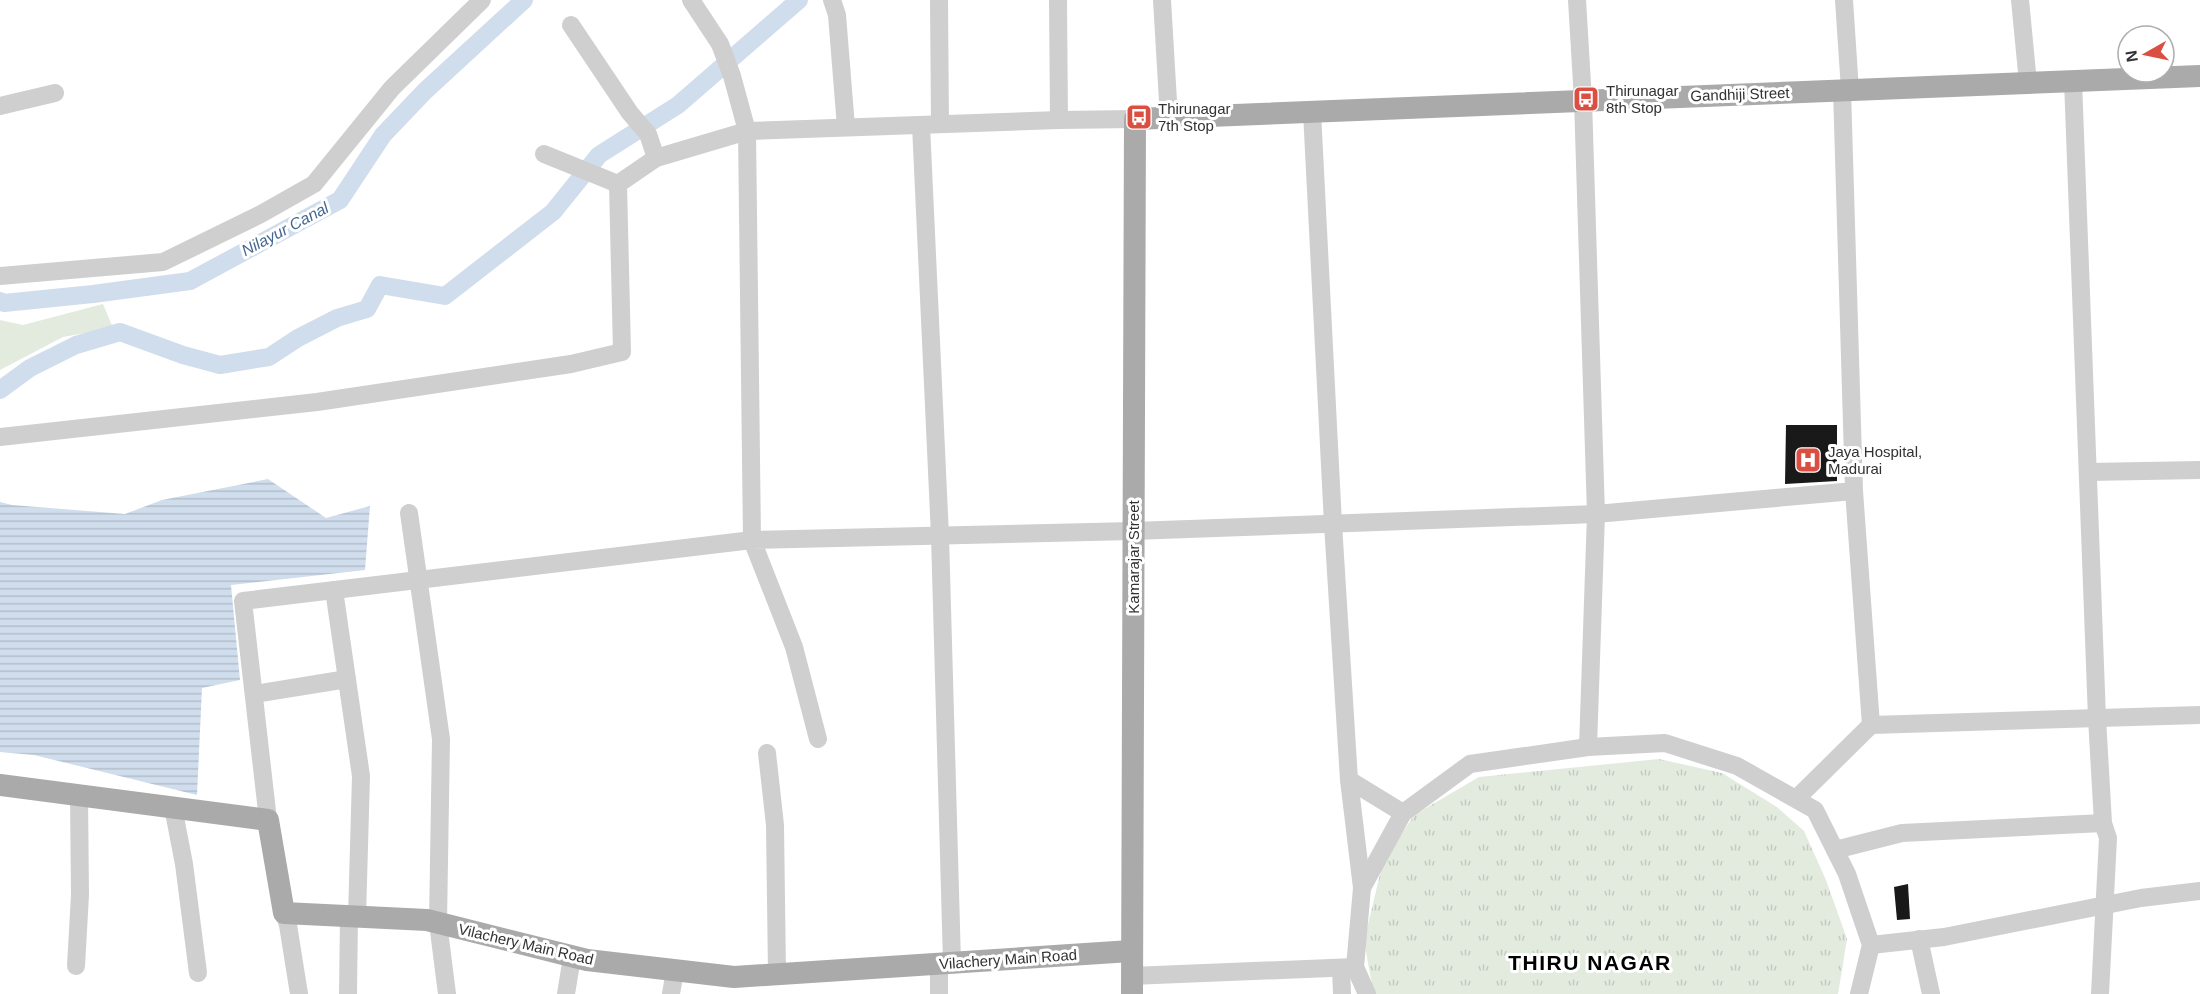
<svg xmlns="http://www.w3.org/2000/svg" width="2200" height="994" font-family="Arial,sans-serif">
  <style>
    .grass { fill: #e3ebdf }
    .park { fill: url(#park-tufts) }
    .water { fill: url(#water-rules) }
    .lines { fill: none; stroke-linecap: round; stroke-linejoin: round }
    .canal { stroke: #d0ddec; stroke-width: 18 }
    .building { fill: #191919 }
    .minor { stroke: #cfcfcf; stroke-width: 18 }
    .major { stroke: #aaa; stroke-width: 22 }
    .labels { text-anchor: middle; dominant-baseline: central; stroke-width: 6; stroke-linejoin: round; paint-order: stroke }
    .poi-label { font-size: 15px; fill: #323232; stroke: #fff; text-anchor: start }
    .street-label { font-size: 15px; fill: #323232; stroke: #fff }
    .water-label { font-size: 16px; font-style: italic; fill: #446791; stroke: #fff }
    .district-label { font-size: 21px; font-weight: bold; letter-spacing: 1.5px; fill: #000; stroke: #fff }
  </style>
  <defs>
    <pattern id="park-tufts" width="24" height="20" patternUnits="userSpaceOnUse" patternTransform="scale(1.5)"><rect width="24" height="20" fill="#e3ebdf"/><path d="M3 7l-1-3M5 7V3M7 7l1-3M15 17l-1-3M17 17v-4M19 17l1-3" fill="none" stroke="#c3cac0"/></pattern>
    <pattern id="water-rules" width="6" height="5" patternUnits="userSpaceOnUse" patternTransform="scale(1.5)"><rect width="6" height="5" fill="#d0ddec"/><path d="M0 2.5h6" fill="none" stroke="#b3becb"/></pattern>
  </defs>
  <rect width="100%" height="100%" fill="#fff"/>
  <!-- grass -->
  <polygon class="grass" points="103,304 113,328 63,337 0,370 0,320 23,325"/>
  <!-- park -->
  <polygon class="park" points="1659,759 1722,773 1777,807 1804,831 1826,880 1847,939 1838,994 1376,994 1372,985 1364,941 1383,862 1414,815 1479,777"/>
  <!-- water -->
  <polygon class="water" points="268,479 326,518 370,506 365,570 231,585 240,680 202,688 197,795 34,755 0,752 0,502 12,505 125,514 162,500"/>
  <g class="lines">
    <!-- canal -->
    <g class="canal">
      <polyline points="0,301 4,303 93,294 190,281 340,200 383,135 425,91 524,0"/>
      <polyline points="0,390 30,368 76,345 120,332 183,355 220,365 269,357 298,338 337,318 367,309 380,285 445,296 553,212 599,155 678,105 799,0"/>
    </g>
  </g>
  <!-- building -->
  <g class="building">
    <polygon points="1786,425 1837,425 1837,481 1785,484"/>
    <polygon points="1908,884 1910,919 1897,920 1894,887"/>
  </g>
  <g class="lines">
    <!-- minor -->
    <g class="minor">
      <polyline points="832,0 837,15 846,127"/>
      <polyline points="939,0 940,124"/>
      <polyline points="1058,0 1059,120"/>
      <polyline points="1162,0 1169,118"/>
      <polyline points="1577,0 1583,100 1596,514 1588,747"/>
      <polyline points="1844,0 1850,90"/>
      <polyline points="2020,0 2028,83"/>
      <polyline points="571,25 630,113 648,134 656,158"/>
      <polyline points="2073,81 2097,718 2103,823 2108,838 2100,994"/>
      <polyline points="0,106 55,93"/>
      <polyline points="1312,112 1333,524 1349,780 1403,813"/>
      <polyline points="921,125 940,536 952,962"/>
      <polyline points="544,154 618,184"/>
      <polyline points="0,276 163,262 261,214 314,184 392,88 482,0"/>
      <polyline points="0,437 317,402 571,364 622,352 618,184 656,158 747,131 732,76 720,44 691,0"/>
      <polyline points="2088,472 2200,470"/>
      <polyline points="1854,491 1871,725 2200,715"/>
      <polyline points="409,513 441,739 438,923 447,994"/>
      <polyline points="334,590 361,776 357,917"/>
      <polyline points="254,694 347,679"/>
      <polyline points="818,739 794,647 752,540 1133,531 1596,514 1854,491 1842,90"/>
      <polyline points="767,753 775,825 777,974"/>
      <polyline points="1349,780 1362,888"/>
      <polyline points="1796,799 1871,725"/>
      <polyline points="173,807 184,864 198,973"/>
      <polyline points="268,820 243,601 752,540 747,131 1059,120 1135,119"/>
      <polyline points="1835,850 1902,833 2103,823"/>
      <polyline points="284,913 288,925 299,994"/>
      <polyline points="1919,939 1931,994"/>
      <polyline points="1871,945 1944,937 2141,898 2200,891"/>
      <polyline points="939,963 939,994"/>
      <polyline points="76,966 80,895 79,795"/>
      <polyline points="1341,968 1342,994"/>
      <polyline points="1131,976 1355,967"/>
      <polyline points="348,994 349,916"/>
      <polyline points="566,994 572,957"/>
      <polyline points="671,994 675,970"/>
      <polyline points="1367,994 1355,967 1362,888 1403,813 1470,764 1588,747 1665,743 1737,766 1815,810 1847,874 1871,945 1859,994"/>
    </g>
    <!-- major -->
    <g class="major">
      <polyline points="0,785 268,820 284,913 427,920 587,960 734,977 1131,951"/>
      <polyline points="1132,994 1135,119 2200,76"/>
    </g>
  </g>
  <!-- icons -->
  <defs>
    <g id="bus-square" transform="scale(1.35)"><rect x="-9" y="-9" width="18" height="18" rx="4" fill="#db4f42" stroke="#fff"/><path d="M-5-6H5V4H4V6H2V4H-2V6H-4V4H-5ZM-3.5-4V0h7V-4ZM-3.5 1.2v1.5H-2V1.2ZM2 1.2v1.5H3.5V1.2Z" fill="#fff"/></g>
    <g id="hospital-square" transform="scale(1.35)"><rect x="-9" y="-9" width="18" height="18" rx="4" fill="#db4f42" stroke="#fff"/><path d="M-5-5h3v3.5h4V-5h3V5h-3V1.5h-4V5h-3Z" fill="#fff"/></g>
  </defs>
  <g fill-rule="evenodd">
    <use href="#bus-square" x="1586" y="99"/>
    <use href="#bus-square" x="1139" y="117"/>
    <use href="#hospital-square" x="1808" y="460"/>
  </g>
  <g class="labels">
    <!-- poi labels -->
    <g class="poi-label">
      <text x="1606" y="90">Thirunagar<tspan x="1606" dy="17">8th Stop</tspan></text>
      <text x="1158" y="108">Thirunagar<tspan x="1158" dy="17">7th Stop</tspan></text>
      <text x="1828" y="451">Jaya Hospital,<tspan x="1828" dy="17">Madurai</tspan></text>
    </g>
    <!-- street labels -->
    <g class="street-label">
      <text transform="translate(1740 94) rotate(-2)">Gandhiji Street</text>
      <text transform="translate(1133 557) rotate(-90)">Kamarajar Street</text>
      <text transform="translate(526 944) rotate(13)">Vilachery Main Road</text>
      <text transform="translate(1008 959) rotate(-4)">Vilachery Main Road</text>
    </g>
    <!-- water labels -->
    <g class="water-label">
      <text transform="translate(285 229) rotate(-28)">Nilayur Canal</text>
    </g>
    <!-- district labels -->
    <g class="district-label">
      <text x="1590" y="962">THIRU NAGAR</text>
    </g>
  </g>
  <!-- north arrow -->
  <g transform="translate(2146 54) rotate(261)"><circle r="28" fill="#ffffff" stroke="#adadad" stroke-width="1.5"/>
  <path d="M0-4.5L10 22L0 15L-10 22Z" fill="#db4f42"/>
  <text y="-9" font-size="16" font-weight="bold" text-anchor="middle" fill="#323232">N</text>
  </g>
</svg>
